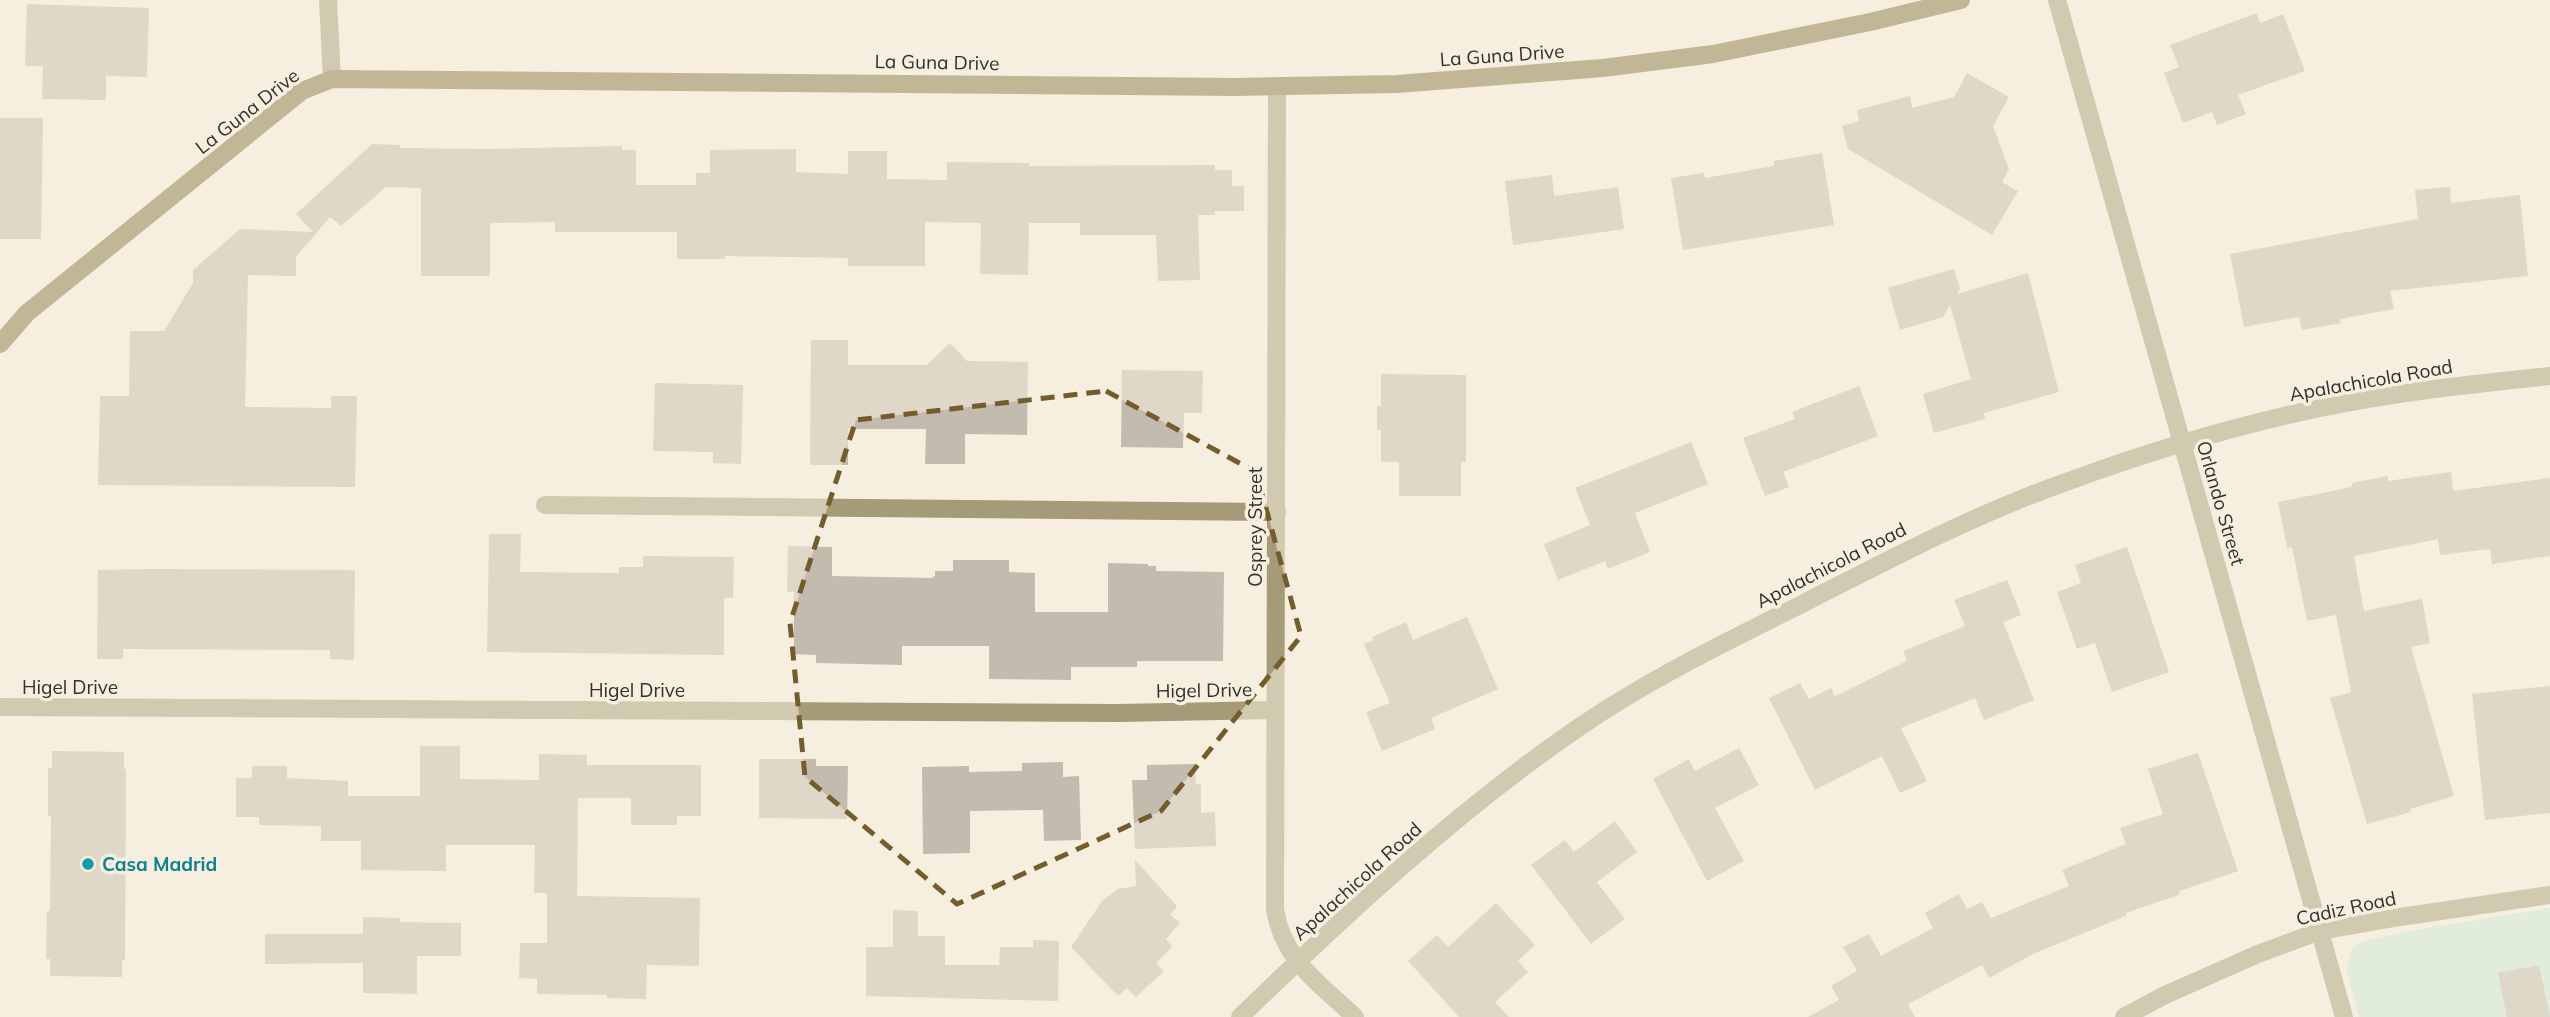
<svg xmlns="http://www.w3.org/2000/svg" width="2550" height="1017" font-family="Mulish,sans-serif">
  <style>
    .green { fill: #c7e9d4 }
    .building { fill: #c3bbad }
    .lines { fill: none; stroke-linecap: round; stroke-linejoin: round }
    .street { stroke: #a59b78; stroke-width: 18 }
    .secondary { stroke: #82723d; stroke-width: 18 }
    .marked { fill: none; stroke: #755c2d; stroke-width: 5; stroke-dasharray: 14 9; stroke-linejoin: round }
    .culture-dot { fill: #0f9aa8; stroke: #f6eedf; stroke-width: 2.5 }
    .labels { text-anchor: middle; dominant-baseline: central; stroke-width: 7; stroke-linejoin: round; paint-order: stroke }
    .street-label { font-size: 19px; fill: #33302a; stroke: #f6eedf }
    .culture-label { font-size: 19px; font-weight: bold; fill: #0d838f; stroke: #f6eedf; text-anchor: start }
  </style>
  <rect width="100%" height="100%" fill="#f6eedf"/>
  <!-- green -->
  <polygon class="green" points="2550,908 2550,1017 2359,1017 2347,972 2349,954 2355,945 2370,939 2427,928"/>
  <!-- building -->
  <g class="building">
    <polygon points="27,4 149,8 147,77 106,76 106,100 42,99 43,66 25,66"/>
    <polygon points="2257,13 2260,23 2283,14 2305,71 2238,95 2246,114 2217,125 2212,112 2183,123 2164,73 2179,67 2170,45"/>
    <polygon points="1967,73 2009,97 1993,126 2009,169 2002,182 2018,191 1992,235 1848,149 1842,126 1859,121 1857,110 1910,96 1912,108 1954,97"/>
    <polygon points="0,118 43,118 41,239 0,239"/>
    <polygon points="372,144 400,145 400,148 490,149 622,146 622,150 636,150 636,185 696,185 696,173 710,173 710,150 796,149 796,172 848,174 848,151 887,151 887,179 947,180 947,162 1029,163 1029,166 1215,165 1215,170 1232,170 1232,186 1244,186 1244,211 1215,211 1215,215 1198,215 1200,280 1158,281 1156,235 1080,235 1080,223 1029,223 1028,275 980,274 981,223 925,222 925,266 848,266 848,258 725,256 725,259 677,259 677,232 555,232 555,222 490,223 490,276 421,276 421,188 386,187 341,226 330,217 296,257 296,276 248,275 245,407 331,408 331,396 357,396 355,487 98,485 100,396 129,396 130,331 164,331 193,283 193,270 240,229 313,232 296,214"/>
    <polygon points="1822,153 1834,225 1683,250 1671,178 1704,173 1705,178 1774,166 1774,161"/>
    <polygon points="1552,175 1554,196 1618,187 1624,229 1513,245 1505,181"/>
    <polygon points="2450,187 2451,203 2520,195 2528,276 2390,291 2394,309 2340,319 2341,323 2302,330 2299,317 2244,327 2230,254 2418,219 2415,190"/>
    <polygon points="1954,269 1960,288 1957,294 2028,273 2059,392 1984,413 1985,419 1934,433 1923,394 1971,379 1950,305 1943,317 1900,330 1888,288"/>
    <polygon points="811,340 848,340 848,365 927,365 950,343 967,361 1028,362 1027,435 965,434 965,464 925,464 926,429 848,429 848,465 810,465"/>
    <polygon points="1122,370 1203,371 1202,413 1184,413 1183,448 1121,447"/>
    <polygon points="1381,374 1466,375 1466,462 1461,462 1461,496 1399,496 1399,462 1381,462 1381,430 1377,430 1377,406 1381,406"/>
    <polygon points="655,383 743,385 741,464 713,463 713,452 653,451"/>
    <polygon points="1859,386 1878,436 1783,472 1789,487 1765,496 1743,438 1795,419 1792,412"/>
    <polygon points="1691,442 1708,484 1635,513 1650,552 1608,569 1605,561 1558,580 1544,544 1590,525 1575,488"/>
    <polygon points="2451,472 2453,491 2550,478 2550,556 2492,564 2490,549 2440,555 2438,539 2354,556 2364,611 2422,599 2430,643 2411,647 2454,796 2410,809 2411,812 2367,824 2330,698 2351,692 2336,615 2307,621 2292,547 2287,548 2278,502 2352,487 2352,483 2388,476 2388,481"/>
    <polygon points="489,534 521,534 520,572 619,573 619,567 643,567 643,556 734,557 733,598 724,598 724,655 487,652"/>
    <polygon points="788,546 832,547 832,576 932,578 935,576 935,571 953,571 953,560 1009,560 1009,572 1035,573 1035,612 1108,612 1108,563 1148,564 1148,566 1156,566 1156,571 1224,572 1223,661 1137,661 1137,667 1071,667 1071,680 989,679 989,646 902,646 902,665 816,663 816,655 794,654 794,592 787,592"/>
    <polygon points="2127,547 2169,672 2112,692 2095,643 2077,649 2057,592 2081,583 2075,565"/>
    <polygon points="151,569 355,570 354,660 330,659 330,650 123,649 123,659 97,659 98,570"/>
    <polygon points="2007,580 2021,615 2003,622 2034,700 1984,720 1975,698 1901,728 1927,781 1900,793 1882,756 1815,790 1769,698 1800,683 1809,699 1831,688 1835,696 1907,661 1903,651 1965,626 1954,600"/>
    <polygon points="1467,617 1498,689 1431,718 1435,729 1382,751 1366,712 1390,703 1364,644 1373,640 1372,637 1406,622 1413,640"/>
    <polygon points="2550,686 2550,813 2485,820 2472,694"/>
    <polygon points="420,746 460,746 460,779 539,780 539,754 587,755 587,765 701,765 701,816 677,816 677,825 631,825 631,798 578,798 577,896 700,898 699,966 647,965 646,999 607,998 607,995 537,994 537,979 519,978 520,943 547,943 547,893 534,893 535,845 446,845 446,871 361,870 361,841 321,841 321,826 259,825 259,817 236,817 236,778 252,778 252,766 287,766 287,778 348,781 348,796 420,796"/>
    <polygon points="1739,748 1759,785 1715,808 1744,861 1707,881 1653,779 1689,759 1695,771"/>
    <polygon points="52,751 124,752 124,769 126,769 125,960 122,960 122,977 50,976 50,959 46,959 47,911 50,911 51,816 48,816 48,768 52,768"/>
    <polygon points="2198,753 2238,871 2180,891 2179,895 2126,913 2126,916 2035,953 1989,978 1982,965 1908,1004 1915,1017 1808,1017 1839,1000 1831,986 1857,971 1843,947 1869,934 1881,956 1933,928 1925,913 1959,894 1967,909 1982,902 1991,918 2069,886 2062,870 2126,844 2120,828 2163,814 2148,769"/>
    <polygon points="759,759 816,759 816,766 848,766 847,819 759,818"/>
    <polygon points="1063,762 1063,777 1079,776 1081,840 1044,841 1043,810 970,811 970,853 923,854 922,767 969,766 969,772 1022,771 1022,763"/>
    <polygon points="1195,764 1196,784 1201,784 1201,813 1215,812 1216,846 1135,849 1132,780 1147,780 1147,765"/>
    <polygon points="1615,821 1637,852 1597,882 1625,919 1591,944 1531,865 1565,840 1574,852"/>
    <polygon points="1135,860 1177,906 1170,915 1180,923 1166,939 1172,947 1156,963 1164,971 1136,997 1127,988 1118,996 1071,947 1102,901 1118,889 1136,886"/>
    <polygon points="1496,903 1535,945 1518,961 1528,972 1495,1002 1509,1017 1459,1017 1408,961 1437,935 1448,947"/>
    <polygon points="893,910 918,911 918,936 945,936 945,965 999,965 1000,947 1033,947 1033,940 1059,941 1058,1001 866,996 866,947 893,947"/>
    <polygon points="363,917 400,918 400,922 461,923 461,956 417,956 417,994 363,993 363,963 265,964 265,934 363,934"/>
    <polygon points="2539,965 2550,1017 2507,1017 2498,973"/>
  </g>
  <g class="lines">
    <!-- street -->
    <g class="street">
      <polyline points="328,0 332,79"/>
      <polyline points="2057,0 2344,1017"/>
      <path d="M1277 87 1275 910C1284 961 1319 983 1355 1017"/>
      <polyline points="545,505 1277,512"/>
      <polyline points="0,707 1118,713 1274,710"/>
      <path d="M1240 1017C1344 916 1455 813 1575 730 1647 680 1726 642 1804 603 1890 559 1977 513 2069 481 2151 451 2235 426 2320 408 2396 392 2473 384 2550 376"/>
      <polyline points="2124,1017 2165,995 2258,954 2320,931 2400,917 2550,895"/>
    </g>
    <!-- secondary -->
    <polyline class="secondary" points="0,344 27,313 302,91 332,79 1236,87 1397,84 1603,68 1713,54 1870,22 1961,0"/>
  </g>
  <!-- marked area -->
  <path d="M0 0H2550V1017H0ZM1106 391 1256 472 1301 636 1161 811 957 904 805 777 790 623 856 420Z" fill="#f6eedf" fill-opacity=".55" fill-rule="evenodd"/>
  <path class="marked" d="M1106 391 1256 472 1301 636 1161 811 957 904 805 777 790 623 856 420Z"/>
  <!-- markers -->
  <circle class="culture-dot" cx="88" cy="864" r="7"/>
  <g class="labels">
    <!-- street labels -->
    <g class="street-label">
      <text transform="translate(1502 55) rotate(-4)">La Guna Drive</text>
      <text transform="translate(937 62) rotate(1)">La Guna Drive</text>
      <text transform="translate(247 111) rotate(-38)">La Guna Drive</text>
      <text transform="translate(2371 380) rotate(-10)">Apalachicola Road</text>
      <text transform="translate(2221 503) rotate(74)">Orlando Street</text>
      <text transform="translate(1255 527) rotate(-90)">Osprey Street</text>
      <text transform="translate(1831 565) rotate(-27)">Apalachicola Road</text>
      <text x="70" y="687">Higel Drive</text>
      <text x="637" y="690">Higel Drive</text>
      <text transform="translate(1204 690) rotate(-1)">Higel Drive</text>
      <text transform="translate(1357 881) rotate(-42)">Apalachicola Road</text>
      <text transform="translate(2346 908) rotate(-12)">Cadiz Road</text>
    </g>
    <!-- culture labels -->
    <g class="culture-label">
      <text x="102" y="864">Casa Madrid</text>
    </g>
  </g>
</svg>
